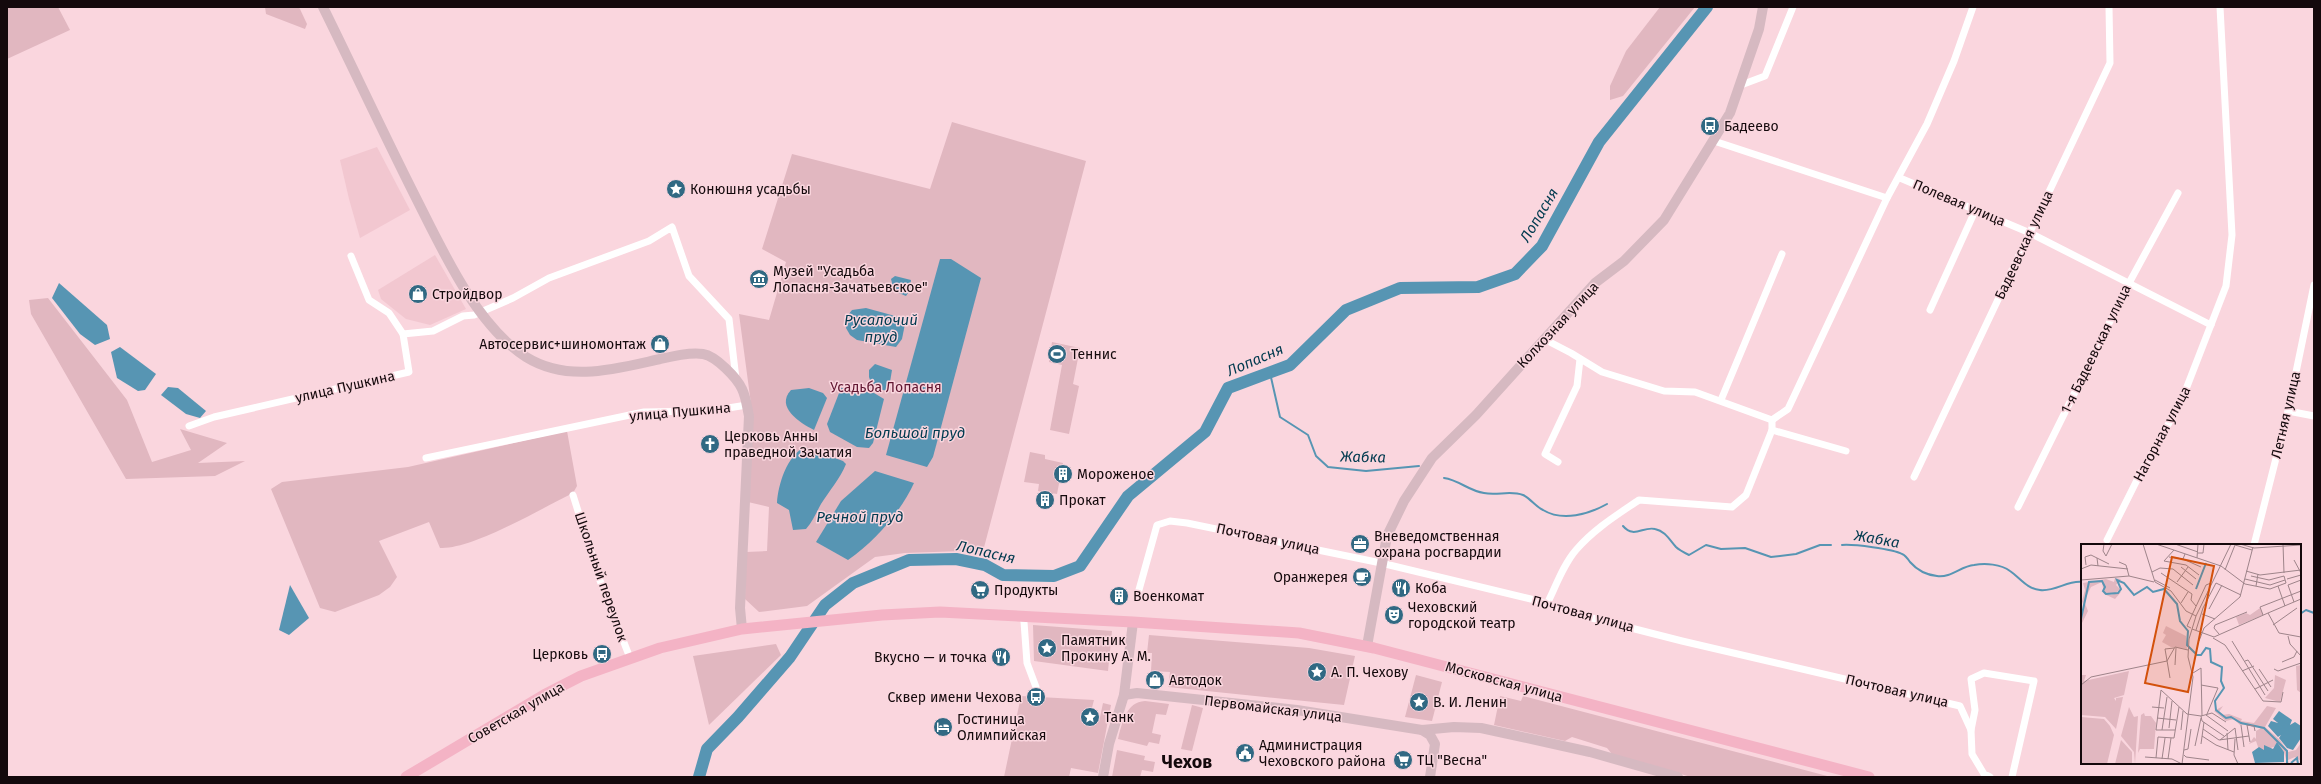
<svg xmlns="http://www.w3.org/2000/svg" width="2321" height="784" font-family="'Fira Sans',sans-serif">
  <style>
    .built { fill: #f2c7d0 }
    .green { fill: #e1b7c0 }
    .water { fill: #5795b3 }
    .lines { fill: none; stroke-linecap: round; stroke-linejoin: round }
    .stream { stroke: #5795b3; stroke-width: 2 }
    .river { stroke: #5795b3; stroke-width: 12 }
    .street { stroke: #fff; stroke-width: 7 }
    .secondary { stroke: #d6b9c1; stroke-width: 10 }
    .primary { stroke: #f4b3c5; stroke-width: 11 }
    .labels { text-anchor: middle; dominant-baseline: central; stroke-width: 3; stroke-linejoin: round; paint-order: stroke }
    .poi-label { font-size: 14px; fill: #14090c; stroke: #fad6de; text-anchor: start }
    .street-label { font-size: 14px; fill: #14090c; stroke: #fad6de }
    .park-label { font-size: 14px; fill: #601530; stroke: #fad6de }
    .water-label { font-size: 15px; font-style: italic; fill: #013a4f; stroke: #fad6de }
    .district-label { font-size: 18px; font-weight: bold; fill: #14090c; stroke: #fad6de }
    .inset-river { fill: none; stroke: #5795b3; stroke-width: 2 }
    .inset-road { fill: none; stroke: #9e848a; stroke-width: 1 }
    .view { fill: #d3510c; fill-opacity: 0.15; stroke: #d3510c; stroke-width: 2 }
    .inset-edge { fill: none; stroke: #14090c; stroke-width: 2 }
  </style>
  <rect width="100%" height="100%" fill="#fad6de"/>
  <!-- built -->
  <g class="built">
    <polygon points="377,147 410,210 360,238 349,199 340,160"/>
    <polygon points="435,255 466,309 430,325 406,319 381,299 378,290"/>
  </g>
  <!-- green -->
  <g class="green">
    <polygon points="7,7 58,7 70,30 7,59"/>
    <polygon points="265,7 299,7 307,24 305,29 266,14"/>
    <polygon points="1660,7 1695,7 1623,96 1610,100 1610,86 1626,51"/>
    <polygon points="952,122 1086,161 982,555 963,551 905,553 875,557 807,606 759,612 745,599 746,552 767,551 769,507 748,502 751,404 739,314 769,320 786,262 762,249 792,154 930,189"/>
    <polygon points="48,298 127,400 152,462 191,450 180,429 227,443 198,463 245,461 215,476 126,479 31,314 29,300"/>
    <polygon points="1052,342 1080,348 1073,384 1079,386 1069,434 1050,430 1062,365 1049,362"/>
    <path d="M567 431 577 486 573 493C542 508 472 550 440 548L429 522 379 541 397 577 390 587 379 595 335 612 320 608 271 489 282 482 408 467Z"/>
    <polygon points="1030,452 1045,455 1045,459 1063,463 1057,494 1038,491 1039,484 1024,482"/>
    <polygon points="1033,625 1112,631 1108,671 1034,661"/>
    <polygon points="1149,635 1309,648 1355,656 1344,705 1168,687 1170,672 1151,671 1152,653 1147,653"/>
    <polygon points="776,644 781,655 709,725 693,656"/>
    <polygon points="1416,675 1442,682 1432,721 1405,717"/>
    <polygon points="1021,696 1094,700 1089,719 1099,722 1103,703 1111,705 1098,773 1071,768 1069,777 1004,777"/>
    <polygon points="1500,696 1521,701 1523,696 1831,777 1691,777 1612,754 1607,748 1572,737 1565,741 1494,725"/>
    <path d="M1145 701 1169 704 1166 715 1156 714 1152 733 1161 735 1159 744 1149 742 1147 746 1118 739C1122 723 1126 702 1145 701Z"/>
    <polygon points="1192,705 1203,708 1192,751 1181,749"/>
    <polygon points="1117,750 1145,756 1144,760 1155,762 1153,772 1142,770 1140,777 1112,777"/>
  </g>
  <!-- water -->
  <g class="water">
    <polygon points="940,259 951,259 981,278 933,457 927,467 886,455"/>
    <polygon points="895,276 911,280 910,290 906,296 894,291 891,279"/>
    <polygon points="59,283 107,325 110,339 95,345 80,334 52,298"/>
    <polygon points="866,308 906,319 902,339 896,347 857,340 850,335 846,328 848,315 852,310"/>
    <polygon points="120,347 156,374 145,390 138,391 117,378 111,352"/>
    <polygon points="875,364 892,370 889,388 886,391 872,386 869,377 869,370"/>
    <polygon points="168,387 178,388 206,411 200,418 186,414 161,395"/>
    <path d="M809 388 823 393 827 398 814 430C800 423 775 407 791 390Z"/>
    <polygon points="841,388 874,393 884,399 873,443 869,448 857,447 830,432 827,424"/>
    <path d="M805 447 843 461 846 464C840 479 829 491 821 504 816 513 813 521 806 529L793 530 789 510 777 503C778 485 787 455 805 447Z"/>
    <path d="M875 471 914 483C900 513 875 541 848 560L816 542 841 501Z"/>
    <polygon points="290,585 309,618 289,635 279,630"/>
  </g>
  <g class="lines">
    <!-- stream -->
    <g class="stream">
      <polyline points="1270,373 1280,417 1308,435 1316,456 1328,467 1366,471 1419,466"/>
      <path d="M1444 478C1459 480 1469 491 1484 493 1497 496 1510 490 1523 495 1530 498 1536 507 1543 510 1563 522 1589 514 1607 504"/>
      <path d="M1623 526C1634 539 1643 526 1655 529 1665 531 1669 539 1676 547 1679 550 1685 553 1689 555L1706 545 1721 549 1745 548 1771 557 1796 554 1820 545H1831"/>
      <path d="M1842 545C1853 544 1893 549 1902 554 1905 555 1908 559 1910 562 1917 570 1927 575 1937 576 1951 578 1961 566 1974 565 1985 563 2001 564 2010 571 2020 578 2027 589 2040 590 2055 592 2068 580 2082 582"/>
      <polyline points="2300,614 2306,610 2314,613"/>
    </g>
    <!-- river -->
    <polyline class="river" points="699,777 707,749 738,717 790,657 825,605 853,583 909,560 956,559 985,565 1003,575 1054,576 1080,566 1128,496 1205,432 1228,388 1290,365 1346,310 1400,288 1478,287 1515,274 1542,246 1599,142 1707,7"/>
    <!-- street -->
    <g class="street">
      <polyline points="1741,85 1765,76 1793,7"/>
      <polyline points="1714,141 1887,198"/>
      <polyline points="1900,178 2030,233 2211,325"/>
      <polyline points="351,256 369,300 389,313 403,334"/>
      <polyline points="1930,310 1975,211"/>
      <polyline points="1544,339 1571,353 1602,372 1664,391 1695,392 1772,420"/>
      <polyline points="1721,400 1782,254"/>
      <polyline points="2288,411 2314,416"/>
      <polyline points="1772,420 1788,409 1887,198 1927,124 1954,61 1973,7"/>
      <polyline points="189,426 214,417 409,372 403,334 433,331 463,316 474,315 513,298 549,278 649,241 672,227 689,276 729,319 736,379"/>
      <polyline points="1772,430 1846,451"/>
      <polyline points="426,458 644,412 709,411 747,405"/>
      <polyline points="1558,462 1545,454 1577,386 1580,359"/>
      <polyline points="1914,477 2110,63 2109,7"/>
      <polyline points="573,495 599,578 630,658"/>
      <polyline points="2018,507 2128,285 2178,193"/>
      <polyline points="2107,540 2141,472 2181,402 2226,286 2232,235 2220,7"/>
      <polyline points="2254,545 2288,411 2314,285"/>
      <polyline points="1137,597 1157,525 1170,521 1187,523 1381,563 1539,601 1580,615 1682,641 1960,706 1971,730 1972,754 1984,774 1990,777"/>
      <path d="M1547 604C1556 586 1563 565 1576 550 1594 529 1617 515 1639 500L1732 507 1746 495 1772 430V420"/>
      <polyline points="1022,615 1024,622 1027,663 1036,687"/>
      <polyline points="1971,730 1975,710 1971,679 1984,673 2034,681 2012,777"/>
    </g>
    <!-- secondary -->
    <g class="secondary">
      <path d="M323 7C353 68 382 130 413 192 440 245 475 325 526 357 568 383 615 369 660 359 673 356 690 352 703 354 716 356 737 378 742 389 746 397 747 407 749 416L740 608 742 629"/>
      <polyline points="1367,646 1387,536 1404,501 1432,458 1476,415 1595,283 1624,261 1664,220 1730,113 1759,29 1763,7"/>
      <polyline points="1124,695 1137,693 1297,710 1422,730 1454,727 1481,728 1590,752 1678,777"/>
      <polyline points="1422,730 1430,735 1435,744 1430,777"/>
      <polyline points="1103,777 1109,744 1124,695 1133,622"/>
    </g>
    <!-- primary -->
    <polyline class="primary" points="406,777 544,695 581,676 660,648 742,629 882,615 940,612 1133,622 1299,633 1374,648 1869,777"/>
  </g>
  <!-- icons -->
  <defs>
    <g id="bus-disc" transform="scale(1)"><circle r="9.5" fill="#316983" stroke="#fad6de"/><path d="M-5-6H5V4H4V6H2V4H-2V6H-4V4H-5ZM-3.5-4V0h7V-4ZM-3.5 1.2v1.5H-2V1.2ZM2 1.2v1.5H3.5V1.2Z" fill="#fff"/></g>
    <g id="sight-disc" transform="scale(1)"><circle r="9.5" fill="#316983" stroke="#fad6de"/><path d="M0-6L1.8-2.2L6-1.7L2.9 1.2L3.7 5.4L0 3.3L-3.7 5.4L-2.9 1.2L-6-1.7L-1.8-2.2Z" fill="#fff"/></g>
    <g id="museum-disc" transform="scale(1)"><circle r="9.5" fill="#316983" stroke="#fad6de"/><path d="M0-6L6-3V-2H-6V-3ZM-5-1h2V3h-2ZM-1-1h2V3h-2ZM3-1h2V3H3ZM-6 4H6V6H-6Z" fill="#fff"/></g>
    <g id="shop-disc" transform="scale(1)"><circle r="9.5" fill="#316983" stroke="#fad6de"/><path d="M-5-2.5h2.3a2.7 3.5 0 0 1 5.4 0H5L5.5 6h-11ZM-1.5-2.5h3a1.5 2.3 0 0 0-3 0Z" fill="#fff"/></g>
    <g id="stadium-disc" transform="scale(1)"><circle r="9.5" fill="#316983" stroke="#fad6de"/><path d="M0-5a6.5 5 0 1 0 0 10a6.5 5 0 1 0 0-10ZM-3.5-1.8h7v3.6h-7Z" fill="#fff"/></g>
    <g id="church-disc" transform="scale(1)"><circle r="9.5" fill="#316983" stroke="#fad6de"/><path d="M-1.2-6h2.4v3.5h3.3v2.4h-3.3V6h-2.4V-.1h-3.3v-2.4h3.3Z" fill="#fff"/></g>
    <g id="building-disc" transform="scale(1)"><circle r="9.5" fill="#316983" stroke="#fad6de"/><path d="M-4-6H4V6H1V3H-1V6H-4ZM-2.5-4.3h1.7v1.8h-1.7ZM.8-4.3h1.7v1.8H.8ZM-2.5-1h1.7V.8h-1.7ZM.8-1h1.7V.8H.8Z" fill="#fff"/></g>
    <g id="office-disc" transform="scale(1)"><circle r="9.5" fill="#316983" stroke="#fad6de"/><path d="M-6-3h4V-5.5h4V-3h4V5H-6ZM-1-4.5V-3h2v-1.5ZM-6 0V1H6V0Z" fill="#fff"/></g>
    <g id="cafe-disc" transform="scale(1)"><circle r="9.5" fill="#316983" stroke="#fad6de"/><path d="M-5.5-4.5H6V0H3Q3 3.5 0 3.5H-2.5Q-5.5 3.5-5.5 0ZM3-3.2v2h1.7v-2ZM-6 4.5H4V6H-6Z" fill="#fff"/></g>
    <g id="restaurant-disc" transform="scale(1)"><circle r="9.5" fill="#316983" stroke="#fad6de"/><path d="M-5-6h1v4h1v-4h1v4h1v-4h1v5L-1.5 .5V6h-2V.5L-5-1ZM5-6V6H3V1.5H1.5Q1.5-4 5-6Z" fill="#fff"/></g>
    <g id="supermarket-disc" transform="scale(1)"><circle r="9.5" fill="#316983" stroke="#fad6de"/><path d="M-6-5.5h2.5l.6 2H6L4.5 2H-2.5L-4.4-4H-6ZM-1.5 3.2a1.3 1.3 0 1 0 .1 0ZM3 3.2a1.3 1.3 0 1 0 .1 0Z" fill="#fff"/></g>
    <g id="theatre-disc" transform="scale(1)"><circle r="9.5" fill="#316983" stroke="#fad6de"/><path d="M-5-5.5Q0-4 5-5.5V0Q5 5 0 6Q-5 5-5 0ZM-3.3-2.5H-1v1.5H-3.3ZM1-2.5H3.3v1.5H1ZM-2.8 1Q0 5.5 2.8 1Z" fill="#fff"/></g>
    <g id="hotel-disc" transform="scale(1)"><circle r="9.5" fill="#316983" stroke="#fad6de"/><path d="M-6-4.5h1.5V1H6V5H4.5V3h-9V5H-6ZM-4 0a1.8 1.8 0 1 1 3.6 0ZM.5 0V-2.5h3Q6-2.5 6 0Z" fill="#fff"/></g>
    <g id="civic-disc" transform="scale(1)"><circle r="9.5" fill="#316983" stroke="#fad6de"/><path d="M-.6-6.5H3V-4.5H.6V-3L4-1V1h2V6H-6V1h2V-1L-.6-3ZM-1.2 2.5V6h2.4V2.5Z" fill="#fff"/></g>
  </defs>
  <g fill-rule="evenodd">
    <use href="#bus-disc" x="1710" y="126"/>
    <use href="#sight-disc" x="676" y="189"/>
    <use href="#museum-disc" x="759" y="279"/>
    <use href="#shop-disc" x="418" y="294"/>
    <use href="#shop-disc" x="660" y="344"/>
    <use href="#stadium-disc" x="1057" y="354"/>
    <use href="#church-disc" x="710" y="444"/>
    <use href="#building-disc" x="1063" y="474"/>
    <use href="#building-disc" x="1045" y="500"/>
    <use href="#office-disc" x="1360" y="544"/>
    <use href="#cafe-disc" x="1362" y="577"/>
    <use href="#restaurant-disc" x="1401" y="588"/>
    <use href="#supermarket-disc" x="980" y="590"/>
    <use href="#building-disc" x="1119" y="596"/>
    <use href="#theatre-disc" x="1394" y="615"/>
    <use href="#sight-disc" x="1047" y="648"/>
    <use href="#bus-disc" x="602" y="654"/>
    <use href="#restaurant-disc" x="1001" y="657"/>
    <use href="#sight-disc" x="1317" y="672"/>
    <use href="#shop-disc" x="1155" y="680"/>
    <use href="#bus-disc" x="1036" y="697"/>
    <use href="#sight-disc" x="1419" y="702"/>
    <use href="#sight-disc" x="1090" y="717"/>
    <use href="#hotel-disc" x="943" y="727"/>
    <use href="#civic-disc" x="1245" y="753"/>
    <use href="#supermarket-disc" x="1403" y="760"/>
  </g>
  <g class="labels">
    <!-- poi labels -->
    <g class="poi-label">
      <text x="1724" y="126">Бадеево</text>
      <text x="690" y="189">Конюшня усадьбы</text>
      <text x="773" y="271">Музей "Усадьба<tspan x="773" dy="16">Лопасня-Зачатьевское"</tspan></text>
      <text x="432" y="294">Стройдвор</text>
      <text x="646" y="344" text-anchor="end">Автосервис+шиномонтаж</text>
      <text x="1071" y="354">Теннис</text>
      <text x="724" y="436">Церковь Анны<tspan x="724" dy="16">праведной Зачатия</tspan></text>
      <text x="1077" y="474">Мороженое</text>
      <text x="1059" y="500">Прокат</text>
      <text x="1374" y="536">Вневедомственная<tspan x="1374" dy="16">охрана росгвардии</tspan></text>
      <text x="1348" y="577" text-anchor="end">Оранжерея</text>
      <text x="1415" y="588">Коба</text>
      <text x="994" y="590">Продукты</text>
      <text x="1133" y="596">Военкомат</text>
      <text x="1408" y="607">Чеховский<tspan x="1408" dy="16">городской театр</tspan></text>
      <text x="1061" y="640">Памятник<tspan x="1061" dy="16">Прокину А. М.</tspan></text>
      <text x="588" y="654" text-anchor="end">Церковь</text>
      <text x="987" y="657" text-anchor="end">Вкусно — и точка</text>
      <text x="1331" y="672">А. П. Чехову</text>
      <text x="1169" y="680">Автодок</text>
      <text x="1022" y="697" text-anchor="end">Сквер имени Чехова</text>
      <text x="1433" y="702">В. И. Ленин</text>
      <text x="1104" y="717">Танк</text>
      <text x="957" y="719">Гостиница<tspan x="957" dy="16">Олимпийская</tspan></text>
      <text x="1259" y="745">Администрация<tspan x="1259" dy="16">Чеховского района</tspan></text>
      <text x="1417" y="760">ТЦ "Весна"</text>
    </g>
    <!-- street labels -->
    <g class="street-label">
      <text transform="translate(1959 203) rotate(23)">Полевая улица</text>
      <text transform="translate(2024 245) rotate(-65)">Бадеевская улица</text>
      <text transform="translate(1558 325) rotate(-47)">Колхозная улица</text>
      <text transform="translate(2096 349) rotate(-64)">1-я Бадеевская улица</text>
      <text transform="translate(345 387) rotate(-13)">улица Пушкина</text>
      <text transform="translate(680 412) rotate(-5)">улица Пушкина</text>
      <text transform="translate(2286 415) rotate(-77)">Летняя улица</text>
      <text transform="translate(2162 434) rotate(-62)">Нагорная улица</text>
      <text transform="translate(1268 539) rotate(12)">Почтовая улица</text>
      <text transform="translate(601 577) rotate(71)">Школьный переулок</text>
      <text transform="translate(1583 614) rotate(15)">Почтовая улица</text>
      <text transform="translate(1504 682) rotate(15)">Московская улица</text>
      <text transform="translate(1897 691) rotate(13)">Почтовая улица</text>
      <text transform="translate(1273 709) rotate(7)">Первомайская улица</text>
      <text transform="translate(516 713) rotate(-30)">Советская улица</text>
    </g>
    <!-- park labels -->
    <g class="park-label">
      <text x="886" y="387">Усадьба Лопасня</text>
    </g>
    <!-- water labels -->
    <g class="water-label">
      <text transform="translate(1539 215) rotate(-59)">Лопасня</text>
      <text x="881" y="320">Русалочий<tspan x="881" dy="17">пруд</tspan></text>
      <text transform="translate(1255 360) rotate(-23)">Лопасня</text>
      <text x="915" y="433">Большой пруд</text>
      <text transform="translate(1363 457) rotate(1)">Жабка</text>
      <text x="860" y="517">Речной пруд</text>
      <text transform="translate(1877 539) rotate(10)">Жабка</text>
      <text transform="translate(986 552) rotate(13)">Лопасня</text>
    </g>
    <!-- district labels -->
    <g class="district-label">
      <text x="1187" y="762">Чехов</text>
    </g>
  </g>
  <!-- overview -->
  <g transform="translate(2081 544)">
    <rect width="220" height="220" fill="#fad6de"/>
    <path d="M34 34 40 35 35 41 39 45 35 49 25 50 30 51 40 48 34 55 23 50 21 38 10 43 3 57 7 67 0 81 3 63 1 57 4 46 2 39 25 35 33 38ZM179 64 182 71 158 81 155 73 165 69 169 71ZM85 82 105 92 106 105 90 103 81 98 85 91 82 89ZM220 121V149L216 146 215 122ZM48 127 43 151 33 154 35 157V154L42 153 35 185 24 173 0 171V131H5L3 137ZM194 131 205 136 199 158 184 154 193 144ZM142 162 138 168 141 171 148 170 161 175 160 177 173 179 186 162 195 164 184 183 199 196 207 208 215 206 220 199V217L214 213 207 216 208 220 206 219 203 208 195 202 182 207 177 203 175 197 168 200 173 193 175 195V187L180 184 169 180 159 181 153 175 145 177 133 167ZM48 163 53 173 57 172 54 220 53 208 40 192ZM63 169 64 172H70L75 179 73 205H59L57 209 60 171ZM0 173 23 175 29 182 33 191 26 220H0ZM40 196 51 208V220H34Z" fill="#e1b7c0"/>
    <path d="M198 167 211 176 209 181 214 178 220 182V194L212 206 206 204 198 194 200 191 197 193 187 182 190 177 197 179 192 175ZM196 198 203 208V218L174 219 171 208 178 203 183 206V201L192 205Z" fill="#5795b3"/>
    <path class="inset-river" d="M115 45 125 19M0 75 8 38 21 37 24 43 22 47 25 50 37 49 40 45 36 36 43 39 53 51 66 43 72 48 83 45 96 60 99 77 107 87 106 101 116 111H120L125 104 129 105 130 118 141 123 140 137 143 144 134 157 135 166 145 174 150 173 160 179 183 184 206 207V220M210 219 216 214 217 220"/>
    <path class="inset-road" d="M23 0 22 7 25 12M62 0 74 38 90 47 105 67 115 72M75 0 140 22M94 0 117 8M159 0 173 4 220 1M202 0 203 29M93 6 83 17 105 21 118 31M117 9H122L123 0M10 11 16 14 17 22M25 12 31 0M88 13 102 15 104 10M16 14 28 20M116 14 117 0M102 15 120 23M213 16 220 29M38 18 45 21 48 32M5 21 4 13 10 11M140 22 164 40 189 45 197 42M100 23 115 35M0 25 10 21 47 25M144 26 154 1 171 6M165 27 179 31 220 26M71 28 79 24 92 25 112 41M80 29 111 50 110 56 115 62M170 32 188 36 203 32 205 39 197 42M164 35 189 41 204 36M206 35 220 31M0 36 48 32 73 38M74 36 89 44M96 38 107 23M135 39 160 51M175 42 177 30M197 42 204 62M213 58 207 41 220 36M100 59 107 48M128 65 141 41M187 69 220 55M121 70 134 75M182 71 179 63 220 47M192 81 216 64M110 84 106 82 111 71 125 41 130 39M111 85 133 93 187 69 198 89 220 93M115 86 122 64 135 39M138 90 133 84 134 81 166 68M207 92 209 100 220 112M132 94 144 101 182 157 200 158 202 148M118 97 123 84 159 53 172 3M151 97 184 151M164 117 167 116 169 119 187 147M201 118 213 113 216 107M94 121 95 104M178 125 190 143M193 125 197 127 220 119M161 127 173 122M112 129 120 124 121 172M89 134 84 105 93 104M0 141 10 133 86 117 94 103 107 106M120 141 137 144 126 170M174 145 192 136M71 163 83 164M125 171 147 187M120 172 121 177 143 192M76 174 95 176M160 181 163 203M88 184 91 157M122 185 138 196 168 192M81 186 86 153M94 186H75L80 146 106 170 120 172 131 169 145 178M100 186 102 167M146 189 147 206M121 192 135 201 153 208M154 195 153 211 157 220M139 196 154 184 157 206M169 198 166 181 173 182 174 187M120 200 123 178M114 202 120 174M103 206 107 205 110 185M103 211 105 213 128 216M64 213 91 215 101 220M75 214 77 193 93 194 98 163M81 215 84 194M87 215 90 194M101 220 112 133 107 113 108 95 115 72 150 0"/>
    <path class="view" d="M91 13 133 22 107 148 64 139Z"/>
    <rect width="220" height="220" class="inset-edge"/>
  </g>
  <!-- border -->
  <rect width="2321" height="784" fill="none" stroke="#14090c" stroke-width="16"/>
</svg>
